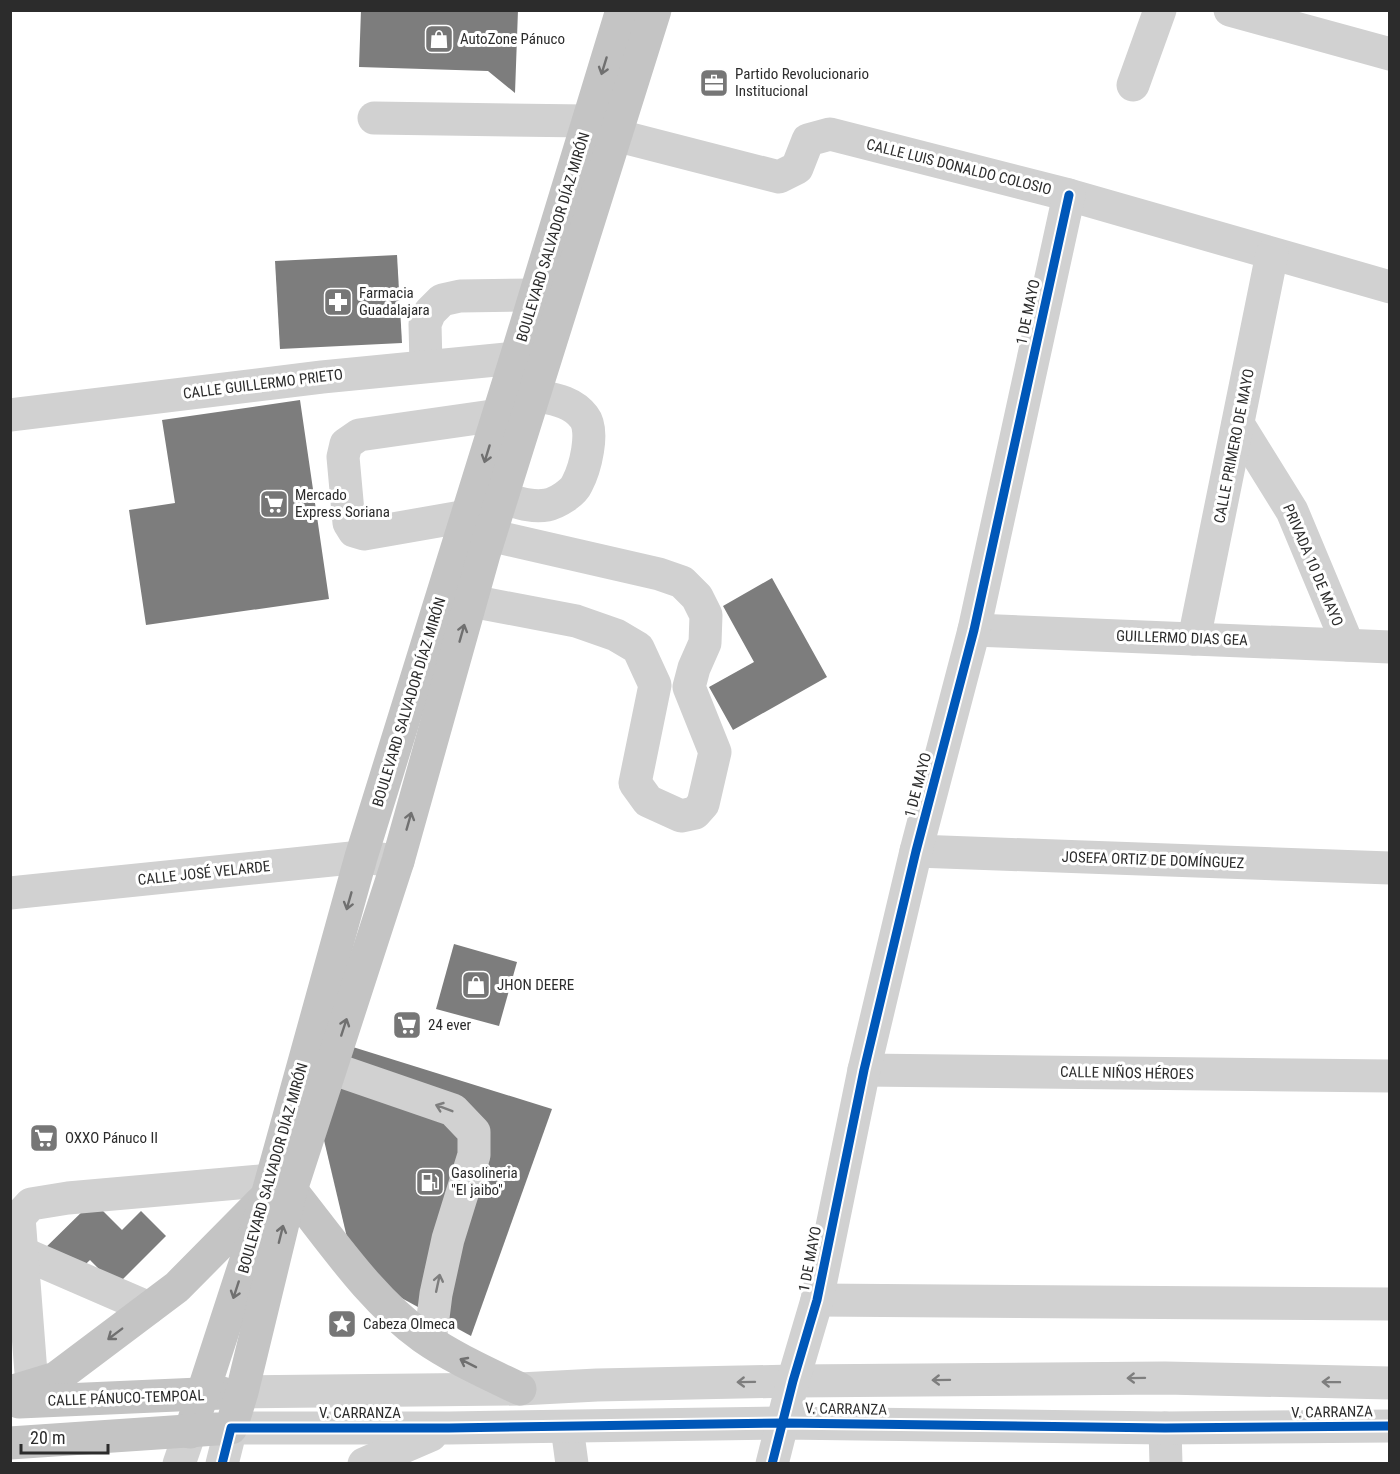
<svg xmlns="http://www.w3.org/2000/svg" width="1400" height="1474" font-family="'Roboto Condensed',sans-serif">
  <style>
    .building { fill: #7d7d7d }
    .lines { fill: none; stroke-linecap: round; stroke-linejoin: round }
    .minor { stroke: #d1d1d1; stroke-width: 33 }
    .major { stroke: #c4c4c4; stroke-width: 33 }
    .cycleway-casing { stroke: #fff; stroke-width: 13 }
    .cycleway { stroke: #0057b8; stroke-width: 9 }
    .oneway { stroke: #707070 }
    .oneway2 { stroke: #7e7e7e }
    .labels { text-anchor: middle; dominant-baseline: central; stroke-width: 6; stroke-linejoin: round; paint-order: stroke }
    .poi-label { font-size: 15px; fill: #2c2c2c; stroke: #fff; text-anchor: start }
    .street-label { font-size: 15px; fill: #2c2c2c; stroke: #fff }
  </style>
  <rect width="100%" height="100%" fill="#fff"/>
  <!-- building -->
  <g class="building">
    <polygon points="361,10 518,10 515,93 488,71 359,67"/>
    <polygon points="397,255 402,343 280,349 275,261"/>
    <polygon points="300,400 329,599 146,625 129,510 175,503 162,420"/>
    <polygon points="772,578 827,677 733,730 709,687 754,662 723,606"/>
    <polygon points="454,944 517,962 499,1026 436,1009"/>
    <polygon points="340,1043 552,1109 471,1336 385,1289 349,1246 319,1119"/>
    <polygon points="93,1201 122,1230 141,1211 166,1236 116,1286 90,1260 64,1285 36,1257"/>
  </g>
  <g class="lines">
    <!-- minor -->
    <g class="minor">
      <polyline points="1230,10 1390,54"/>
      <polyline points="1133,85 1160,10"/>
      <polyline points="374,118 587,121"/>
      <polyline points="615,135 779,177 797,168 808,140 830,134 1069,195 1390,287"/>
      <polyline points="426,365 425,324 430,312 442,300 460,296 535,295"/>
      <polyline points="10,415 322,377 516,358"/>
      <polyline points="1238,424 1292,511 1348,645"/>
      <path d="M501 498C516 502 532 508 547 505 557 503 573 493 577 484 585 469 595 431 584 417 572 401 553 399 534 395"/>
      <polyline points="467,516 364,534 354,531 349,523 343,457 346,444 359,435 499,415"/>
      <polyline points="445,593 471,601 576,621 616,635 638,648 655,685 635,783 648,801 681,816 695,813 703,804 715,752 689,687 694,668 705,643 706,615 697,597 682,582 659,574 463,529"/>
      <polyline points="974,630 1390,647"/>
      <polyline points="1194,639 1272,254"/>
      <polyline points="916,851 1390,868"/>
      <polyline points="10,893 361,857 398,861"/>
      <polyline points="331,1068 453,1110 474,1132 474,1155 448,1239 436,1294 430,1341"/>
      <polyline points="864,1070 1390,1076"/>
      <polyline points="10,1254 22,1253 149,1308"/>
      <polyline points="817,1300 1390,1304"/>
      <polyline points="32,1386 19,1217 31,1204 68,1198 271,1180"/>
      <polyline points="242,1392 520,1389 597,1385 793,1381 1165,1378 1390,1383"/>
      <polyline points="567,1427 572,1464"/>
      <polyline points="1165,1428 1166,1464"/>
      <polyline points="179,1464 190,1432"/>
      <polyline points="222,1464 231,1428 449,1428 782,1423 1165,1428 1390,1426"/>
      <polyline points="364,1464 431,1435"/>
      <polyline points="772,1464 793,1381 817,1300 864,1070 916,851 974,630 1069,195"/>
    </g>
    <!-- major -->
    <g class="major">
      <path d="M291 1190C332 1241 370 1299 423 1337 453 1358 487 1373 520 1389"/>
      <polyline points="10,1392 56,1378 177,1287 261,1202"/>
      <polyline points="19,1402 222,1393"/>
      <polyline points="190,1432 267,1196 361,857 516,358 622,10"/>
      <polyline points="10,1443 231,1428 242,1392 291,1190 398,861 484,554 655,10"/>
    </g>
    <!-- cycleway casing -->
    <g class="cycleway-casing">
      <g id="cycleway">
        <polyline points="222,1464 231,1428 449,1428 782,1423 1165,1428 1390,1426"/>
        <polyline points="772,1464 793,1381 817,1300 864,1070 916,851 974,630 1069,195"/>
      </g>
    </g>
    <!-- cycleway -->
    <use href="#cycleway" class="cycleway"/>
  </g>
  <!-- one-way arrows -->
  <defs><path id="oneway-shaft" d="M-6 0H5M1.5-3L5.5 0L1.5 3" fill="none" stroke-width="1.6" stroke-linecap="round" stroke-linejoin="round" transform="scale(1.5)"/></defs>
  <g class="oneway">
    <use href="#oneway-shaft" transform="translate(604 66) rotate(107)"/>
    <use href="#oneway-shaft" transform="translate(487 454) rotate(107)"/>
    <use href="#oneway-shaft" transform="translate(462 633) rotate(-74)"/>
    <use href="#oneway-shaft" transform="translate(409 821) rotate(-74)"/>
    <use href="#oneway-shaft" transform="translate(349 901) rotate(106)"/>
    <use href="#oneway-shaft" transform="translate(344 1027) rotate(-72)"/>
    <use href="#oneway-shaft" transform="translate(281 1234) rotate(-76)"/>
    <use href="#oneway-shaft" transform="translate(236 1290) rotate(108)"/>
    <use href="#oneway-shaft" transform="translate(115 1334) rotate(143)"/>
    <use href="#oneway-shaft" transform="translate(468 1363) rotate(-153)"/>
  </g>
  <g class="oneway2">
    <use href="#oneway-shaft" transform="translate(444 1108) rotate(-159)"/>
    <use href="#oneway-shaft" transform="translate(438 1283) rotate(-78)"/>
    <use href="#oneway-shaft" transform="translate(1136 1378) rotate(179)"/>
    <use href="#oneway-shaft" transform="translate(941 1380) rotate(179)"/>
    <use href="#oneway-shaft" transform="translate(746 1382) rotate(179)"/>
    <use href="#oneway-shaft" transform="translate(1331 1382) rotate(-179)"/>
  </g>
  <!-- icons -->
  <defs>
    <g id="shop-square" transform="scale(1.5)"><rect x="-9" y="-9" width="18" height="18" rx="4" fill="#767676" stroke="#fff"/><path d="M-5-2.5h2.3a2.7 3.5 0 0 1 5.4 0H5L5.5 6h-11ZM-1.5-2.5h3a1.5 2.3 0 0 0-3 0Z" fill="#fff"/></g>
    <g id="office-square" transform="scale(1.5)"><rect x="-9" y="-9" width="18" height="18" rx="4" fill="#767676" stroke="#fff"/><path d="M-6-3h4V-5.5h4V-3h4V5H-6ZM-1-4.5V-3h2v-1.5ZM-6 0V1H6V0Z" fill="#fff"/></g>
    <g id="pharmacy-square" transform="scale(1.5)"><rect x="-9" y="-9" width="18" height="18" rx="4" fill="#767676" stroke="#fff"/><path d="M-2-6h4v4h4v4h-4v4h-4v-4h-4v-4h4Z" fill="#fff"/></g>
    <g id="supermarket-square" transform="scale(1.5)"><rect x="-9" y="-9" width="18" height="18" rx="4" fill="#767676" stroke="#fff"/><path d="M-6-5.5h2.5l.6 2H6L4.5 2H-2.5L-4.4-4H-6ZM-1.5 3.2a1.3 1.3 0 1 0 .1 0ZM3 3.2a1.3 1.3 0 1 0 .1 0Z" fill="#fff"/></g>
    <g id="fuel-square" transform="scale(1.5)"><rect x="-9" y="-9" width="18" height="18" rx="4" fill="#767676" stroke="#fff"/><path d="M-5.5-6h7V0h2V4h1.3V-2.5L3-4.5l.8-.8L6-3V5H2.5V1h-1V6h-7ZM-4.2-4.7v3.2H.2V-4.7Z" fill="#fff"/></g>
    <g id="sight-square" transform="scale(1.5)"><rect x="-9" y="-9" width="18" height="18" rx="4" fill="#767676" stroke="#fff"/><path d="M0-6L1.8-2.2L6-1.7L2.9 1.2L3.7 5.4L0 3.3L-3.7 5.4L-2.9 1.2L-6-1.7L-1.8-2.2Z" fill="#fff"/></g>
  </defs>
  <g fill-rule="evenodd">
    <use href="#shop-square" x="439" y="39"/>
    <use href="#office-square" x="714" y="83"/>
    <use href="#pharmacy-square" x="338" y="302"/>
    <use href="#supermarket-square" x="274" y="504"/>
    <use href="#shop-square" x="476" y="985"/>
    <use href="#supermarket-square" x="407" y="1025"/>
    <use href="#supermarket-square" x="44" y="1138"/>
    <use href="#fuel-square" x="430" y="1182"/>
    <use href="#sight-square" x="342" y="1324"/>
  </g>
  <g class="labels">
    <!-- poi labels -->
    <g class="poi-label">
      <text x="460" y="39">AutoZone Pánuco</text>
      <text x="735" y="74">Partido Revolucionario<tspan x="735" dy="17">Institucional</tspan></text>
      <text x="359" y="293">Farmacia<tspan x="359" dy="17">Guadalajara</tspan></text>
      <text x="295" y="495">Mercado<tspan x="295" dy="17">Express Soriana</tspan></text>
      <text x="497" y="985">JHON DEERE</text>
      <text x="428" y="1025">24 ever</text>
      <text x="65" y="1138">OXXO Pánuco II</text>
      <text x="451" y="1173">Gasolineria<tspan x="451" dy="17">"El jaibo"</tspan></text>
      <text x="363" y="1324">Cabeza Olmeca</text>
    </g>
    <!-- street labels -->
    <g class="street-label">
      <text transform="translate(959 167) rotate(14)">CALLE LUIS DONALDO COLOSIO</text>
      <text transform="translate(553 237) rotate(-73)">BOULEVARD SALVADOR DÍAZ MIRÓN</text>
      <text transform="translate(1028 312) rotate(-78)">1 DE MAYO</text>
      <text transform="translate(263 384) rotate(-7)">CALLE GUILLERMO PRIETO</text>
      <text transform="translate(1234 446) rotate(-79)">CALLE PRIMERO DE MAYO</text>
      <text transform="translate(1313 565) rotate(67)">PRIVADA 10 DE MAYO</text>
      <text transform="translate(1182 638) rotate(2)">GUILLERMO DIAS GEA</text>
      <text transform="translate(409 702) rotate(-73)">BOULEVARD SALVADOR DÍAZ MIRÓN</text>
      <text transform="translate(918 785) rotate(-75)">1 DE MAYO</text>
      <text transform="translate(1153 860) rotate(2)">JOSEFA ORTIZ DE DOMÍNGUEZ</text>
      <text transform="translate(204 873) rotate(-6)">CALLE JOSÉ VELARDE</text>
      <text transform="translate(1127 1073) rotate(1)">CALLE NIÑOS HÉROES</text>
      <text transform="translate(273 1168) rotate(-74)">BOULEVARD SALVADOR DÍAZ MIRÓN</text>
      <text transform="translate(810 1259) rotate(-79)">1 DE MAYO</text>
      <text transform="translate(126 1398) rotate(-2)">CALLE PÁNUCO-TEMPOAL</text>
      <text transform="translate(846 1409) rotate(1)">V. CARRANZA</text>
      <text transform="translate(1332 1412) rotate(-1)">V. CARRANZA</text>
      <text x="360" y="1413">V. CARRANZA</text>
    </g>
  </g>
  <!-- border -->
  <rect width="1400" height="1474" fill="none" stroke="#2c2c2c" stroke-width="24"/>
  <!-- scale -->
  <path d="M21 1444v9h87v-9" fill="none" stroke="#2c2c2c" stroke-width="3"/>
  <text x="30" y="1444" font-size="18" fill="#2c2c2c" stroke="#ffffff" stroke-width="4.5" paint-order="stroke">20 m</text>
</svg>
